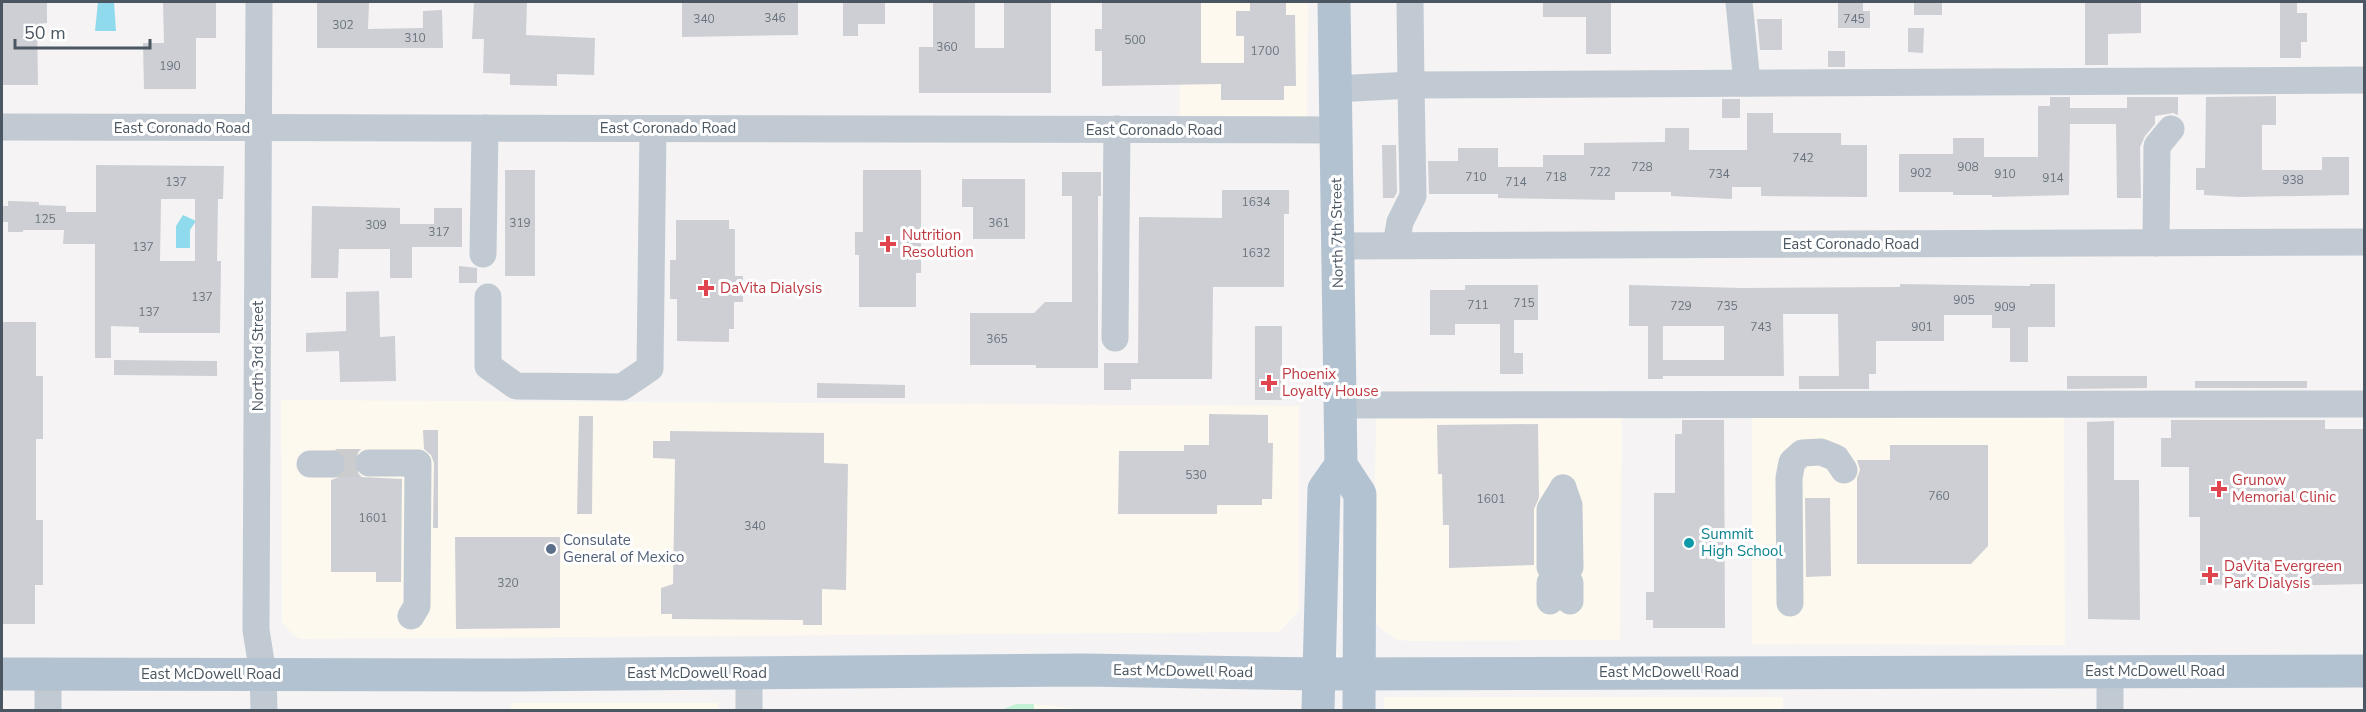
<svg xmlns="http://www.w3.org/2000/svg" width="2366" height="712" font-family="'Nunito Sans',sans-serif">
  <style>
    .commercial { fill: #fdf9ef }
    .green { fill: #c3f1d5 }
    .water { fill: #90daee }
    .building { fill: #cdcfd5; fill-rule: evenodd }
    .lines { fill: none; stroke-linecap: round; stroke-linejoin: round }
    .minor-tunnel { stroke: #caccce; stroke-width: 27; stroke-dasharray: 27 14; stroke-linecap: butt }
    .minor { stroke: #c1cad2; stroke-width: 27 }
    .major { stroke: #b3c2d1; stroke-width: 33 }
    .health-dot { fill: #e0444e; stroke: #fff; stroke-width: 2 }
    .culture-dot { fill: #0f9aa8; stroke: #fff; stroke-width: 2 }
    .service-dot { fill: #5c6f8a; stroke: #fff; stroke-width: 2 }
    .labels { text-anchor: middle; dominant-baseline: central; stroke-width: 6; stroke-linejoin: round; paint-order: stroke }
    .number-label { font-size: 12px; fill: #6b747e }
    .street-label { font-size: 15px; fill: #4a5661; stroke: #fff }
    .health-label { font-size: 15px; fill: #be3a42; stroke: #fff; text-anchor: start }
    .culture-label { font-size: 15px; fill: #0d838f; stroke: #fff; text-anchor: start }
    .service-label { font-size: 15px; fill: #4e5e75; stroke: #fff; text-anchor: start }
  </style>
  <rect width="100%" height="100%" fill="#f5f3f3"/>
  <!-- commercial -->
  <g class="commercial">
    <polygon points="1180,2 1308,2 1307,118 1180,117"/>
    <polygon points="281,400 1299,406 1299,611 1279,632 300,639 293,635 282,622"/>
    <polygon points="1622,411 1620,640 1411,641 1397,640 1380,628 1375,621 1373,610 1376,412"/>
    <polygon points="1752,413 2064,413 2065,645 1752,644"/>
    <rect x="1384" y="697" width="399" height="13"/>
    <rect x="511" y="703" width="207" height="7"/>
    <polygon points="1034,704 1088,710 1034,710"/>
  </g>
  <!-- green -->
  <polygon class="green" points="1016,704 1034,704 1034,710 779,710 779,709 1004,709"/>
  <!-- water -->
  <g class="water">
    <polygon points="98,2 114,2 116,31 95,31"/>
    <polygon points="183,215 196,221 190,230 190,248 176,248 176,226"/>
  </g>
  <!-- building -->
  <g class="building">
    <polygon points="2,2 47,2 47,23 37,24 38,85 2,85"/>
    <polygon points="163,2 216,2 216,38 196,38 196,89 144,89 143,43 164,43"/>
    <polygon points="317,2 369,2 368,29 423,28 423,11 442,10 443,48 317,48"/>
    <polygon points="474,2 527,2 526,35 595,38 594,75 557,74 557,86 510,85 510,74 483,73 484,39 472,39"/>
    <polygon points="682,2 798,2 798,35 682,37"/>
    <polygon points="843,2 885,2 885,24 858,24 858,36 843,36"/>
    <polygon points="933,2 975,2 975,48 1004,48 1004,2 1051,2 1051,93 919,93 919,47 933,47"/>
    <polygon points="1102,2 1201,2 1201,63 1244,63 1244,36 1236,36 1236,11 1250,11 1250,2 1286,2 1286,15 1295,15 1296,86 1284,86 1284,100 1221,100 1221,84 1102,86 1102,51 1095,51 1095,29 1102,29"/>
    <polygon points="1543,2 1611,2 1611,54 1586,54 1586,17 1543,17"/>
    <polygon points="1838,2 1863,2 1863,11 1870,11 1870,28 1838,28"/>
    <rect x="1914" y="2" width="28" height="13"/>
    <polygon points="2085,2 2141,2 2141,33 2108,34 2108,65 2085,65"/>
    <polygon points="2280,2 2297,2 2297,13 2307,13 2307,42 2301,42 2301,58 2280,58"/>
    <polygon points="1757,19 1782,19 1782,50 1760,50"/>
    <polygon points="1908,28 1924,28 1923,53 1908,52"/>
    <rect x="1828" y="51" width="17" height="16"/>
    <polygon points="2276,96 2276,125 2262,125 2262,170 2322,170 2322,157 2349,157 2349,195 2239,197 2204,195 2204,190 2196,190 2196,168 2205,168 2206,97"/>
    <polygon points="2050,97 2070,97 2070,108 2127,108 2127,97 2178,97 2178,115 2173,113 2155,116 2155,124 2145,136 2140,147 2141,198 2117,198 2116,124 2070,124 2069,195 1992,197 1992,195 1953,195 1953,192 1899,192 1899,154 1953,154 1953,138 1984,138 1984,157 2038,157 2038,106 2050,106"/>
    <rect x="1722" y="99" width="18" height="19"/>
    <polygon points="1747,113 1773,113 1773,133 1841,133 1841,145 1867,145 1867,197 1761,196 1761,187 1732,187 1732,199 1671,196 1671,192 1615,192 1615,200 1498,198 1498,194 1429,194 1428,161 1458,161 1458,148 1498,148 1498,167 1543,167 1543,155 1584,155 1584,143 1665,142 1665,128 1689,128 1689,150 1747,150"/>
    <polygon points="1382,145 1396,145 1397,192 1394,198 1383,198"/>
    <path d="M96 165 224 166 223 199H218L217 261H221L220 333H139V327L111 326V358H95V244H63L64 230H23V232H8V222H2V206H8V201L39 202V205L66 206V212H96ZM161 199H195V261H160Z"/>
    <rect x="505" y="170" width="30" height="106"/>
    <polygon points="863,170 921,170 921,273 916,273 916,307 859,307 859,255 855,255 855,232 863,232"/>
    <polygon points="1062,172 1101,172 1101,196 1098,196 1098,368 1036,368 1036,365 970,365 970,313 1034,313 1045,302 1072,302 1072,196 1062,196"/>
    <polygon points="962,179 1025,179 1025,239 973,239 973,207 962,207"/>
    <polygon points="1222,190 1289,190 1289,214 1284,214 1284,287 1213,287 1212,379 1131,379 1131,390 1104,390 1104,363 1138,363 1139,217 1222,218"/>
    <polygon points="312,206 400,208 400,224 434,224 434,208 462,208 462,247 412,247 412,278 390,278 390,249 339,249 338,278 311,278"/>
    <polygon points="676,220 729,220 729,229 735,229 735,276 743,276 743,302 734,302 734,329 729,329 729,342 677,341 677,299 670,299 670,260 676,260"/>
    <polygon points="459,266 477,268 477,283 459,283"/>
    <path d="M1900 284 2030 286V284H2055V327H2028V362H2010V328H1992V315H1944V341H1876V374H1869V389H1799V376H1839L1838 314H1783L1784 376H1663V379H1648V326H1629V285L1741 288 1900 287ZM1663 326H1724V360H1663Z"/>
    <polygon points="1465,285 1538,285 1538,320 1514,320 1514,353 1523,353 1523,374 1500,374 1500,324 1455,324 1455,335 1430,335 1430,290 1465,290"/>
    <polygon points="379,291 380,337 395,336 396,381 340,382 339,351 306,352 306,333 346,331 346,292"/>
    <polygon points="2,322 36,322 36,376 43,376 43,439 36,439 36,520 43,520 43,585 35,585 35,624 2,624"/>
    <rect x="1255" y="326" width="27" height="74"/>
    <polygon points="114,360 217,361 217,376 114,375"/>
    <polygon points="2067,376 2147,376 2147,388 2067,389"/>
    <rect x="2195" y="381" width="112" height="7"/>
    <polygon points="817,383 905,385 905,398 817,398"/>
    <polygon points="1209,414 1268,415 1268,443 1273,443 1272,499 1262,499 1262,505 1217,505 1217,514 1118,514 1119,451 1184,451 1184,445 1209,445"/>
    <polygon points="579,416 593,416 592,514 577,514"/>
    <polygon points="1682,420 1724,420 1725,628 1653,628 1653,620 1646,620 1646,592 1654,592 1654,493 1675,493 1675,434 1682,434"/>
    <polygon points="2171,420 2325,420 2325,429 2364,429 2364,584 2269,586 2269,584 2200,585 2200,517 2189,517 2189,467 2161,467 2161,438 2171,438"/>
    <polygon points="2114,421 2114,480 2139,480 2140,620 2088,619 2087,422"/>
    <polygon points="1538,424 1539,498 1534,509 1534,565 1449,568 1449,525 1443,525 1442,474 1438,474 1437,425"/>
    <polygon points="423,430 438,430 438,528 433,528 434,463 431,455 424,449"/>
    <polygon points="670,431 824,433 824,463 848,464 846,590 822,589 822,625 803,625 803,620 672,619 672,614 661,614 661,588 673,584 675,459 653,458 653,441 670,441"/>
    <polygon points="1890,445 1988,445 1988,546 1971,564 1857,564 1857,478 1860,470 1857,460 1890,460"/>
    <polygon points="335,449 361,449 355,456 353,464 356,471 362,477 402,479 401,582 376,582 376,572 331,572 331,480 339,477 345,471 347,465 344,456"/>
    <polygon points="1805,498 1830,498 1831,576 1806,577"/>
    <polygon points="455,537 560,537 560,628 456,629"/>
  </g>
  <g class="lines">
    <!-- minor-tunnel -->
    <polyline class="minor-tunnel" points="331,464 369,463"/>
    <!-- minor -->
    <g class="minor">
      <polyline points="259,2 256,630 263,674 264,710"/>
      <polyline points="1410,2 1411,85 2364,80"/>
      <polyline points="1739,2 1747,83"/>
      <polyline points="1335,89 1411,85 1413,196 1400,222 1396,245"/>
      <polyline points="2,127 1335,130"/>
      <polyline points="2156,243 2157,146 2171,129"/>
      <polyline points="1337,246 2364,242"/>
      <polyline points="483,254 485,128"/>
      <polyline points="488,297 488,366 516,386 622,387 650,368 653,129"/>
      <polyline points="1115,338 1117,129"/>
      <polyline points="1340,405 2364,404"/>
      <polyline points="369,463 418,463 417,606 411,616"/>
      <polyline points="310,464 331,464"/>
      <polyline points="1563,488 1569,505 1570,567"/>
      <polyline points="1550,567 1550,509 1563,488"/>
      <polyline points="1570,583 1570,601"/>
      <polyline points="1550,601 1550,583"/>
      <polyline points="1790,603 1789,478 1792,462 1802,453 1821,452 1836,458 1844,470"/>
      <polyline points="2110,671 2110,710"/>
      <polyline points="749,673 749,710"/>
      <polyline points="48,710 48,674"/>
    </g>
    <!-- major -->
    <g class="major">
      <polyline points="1334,2 1341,465 1360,494 1359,710"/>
      <polyline points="2,674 514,675 1085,670 1318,674 2364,671"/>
      <polyline points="1318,710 1324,489 1341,465"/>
    </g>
  </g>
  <!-- markers -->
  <g class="health-dot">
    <path d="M885 235h6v6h6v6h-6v6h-6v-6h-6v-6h6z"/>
    <path d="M703 279h6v6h6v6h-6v6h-6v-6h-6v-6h6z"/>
    <path d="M1266 374h6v6h6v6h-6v6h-6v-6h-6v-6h6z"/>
    <path d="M2216 480h6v6h6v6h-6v6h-6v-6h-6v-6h6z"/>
    <path d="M2207 566h6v6h6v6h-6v6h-6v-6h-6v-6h6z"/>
  </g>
  <circle class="culture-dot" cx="1689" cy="543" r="6"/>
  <circle class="service-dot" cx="551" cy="549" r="6"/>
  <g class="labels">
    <!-- number labels -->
    <g class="number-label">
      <text x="775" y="18">346</text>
      <text x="704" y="19">340</text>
      <text x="1854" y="19">745</text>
      <text x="343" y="25">302</text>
      <text x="415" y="38">310</text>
      <text x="1135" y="40">500</text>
      <text x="947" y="47">360</text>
      <text x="1265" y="51">1700</text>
      <text x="170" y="66">190</text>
      <text x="1803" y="158">742</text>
      <text x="1642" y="167">728</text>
      <text x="1968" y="167">908</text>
      <text x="1600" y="172">722</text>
      <text x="1921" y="173">902</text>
      <text x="1719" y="174">734</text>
      <text x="2005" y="174">910</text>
      <text x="1476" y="177">710</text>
      <text x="1556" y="177">718</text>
      <text x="2053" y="178">914</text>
      <text x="2293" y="180">938</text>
      <text x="176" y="182">137</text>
      <text x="1516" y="182">714</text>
      <text x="1256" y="202">1634</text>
      <text x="45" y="219">125</text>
      <text x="520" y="223">319</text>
      <text x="999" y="223">361</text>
      <text x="376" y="225">309</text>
      <text x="439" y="232">317</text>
      <text x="143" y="247">137</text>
      <text x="1256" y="253">1632</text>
      <text x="202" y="297">137</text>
      <text x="1964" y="300">905</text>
      <text x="1524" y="303">715</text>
      <text x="1478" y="305">711</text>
      <text x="1681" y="306">729</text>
      <text x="1727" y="306">735</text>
      <text x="2005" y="307">909</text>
      <text x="149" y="312">137</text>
      <text x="1761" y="327">743</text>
      <text x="1922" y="327">901</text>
      <text x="997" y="339">365</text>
      <text x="1196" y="475">530</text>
      <text x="1939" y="496">760</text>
      <text x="1491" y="499">1601</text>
      <text x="373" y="518">1601</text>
      <text x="755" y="526">340</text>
      <text x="508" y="583">320</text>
    </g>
    <!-- street labels -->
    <g class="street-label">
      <text x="182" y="128">East Coronado Road</text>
      <text x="668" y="128">East Coronado Road</text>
      <text x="1154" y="130">East Coronado Road</text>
      <text transform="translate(1337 233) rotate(-91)">North 7th Street</text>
      <text x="1851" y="244">East Coronado Road</text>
      <text transform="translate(258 356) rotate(-90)">North 3rd Street</text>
      <text transform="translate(1183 671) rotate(1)">East McDowell Road</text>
      <text x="2155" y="671">East McDowell Road</text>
      <text x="1669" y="672">East McDowell Road</text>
      <text x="697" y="673">East McDowell Road</text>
      <text x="211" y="674">East McDowell Road</text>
    </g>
    <!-- health labels -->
    <g class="health-label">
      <text x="902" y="235">Nutrition<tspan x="902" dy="17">Resolution</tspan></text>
      <text x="720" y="288">DaVita Dialysis</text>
      <text x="1282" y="374">Phoenix<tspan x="1282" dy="17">Loyalty House</tspan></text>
      <text x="2232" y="480">Grunow<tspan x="2232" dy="17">Memorial Clinic</tspan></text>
      <text x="2224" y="566">DaVita Evergreen<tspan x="2224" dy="17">Park Dialysis</tspan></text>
    </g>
    <!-- culture labels -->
    <g class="culture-label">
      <text x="1701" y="534">Summit<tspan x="1701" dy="17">High School</tspan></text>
    </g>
    <!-- service labels -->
    <g class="service-label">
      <text x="563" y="540">Consulate<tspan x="563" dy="17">General of Mexico</tspan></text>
    </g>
  </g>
  <!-- border -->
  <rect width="2366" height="712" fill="none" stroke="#4a5661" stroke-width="6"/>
  <!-- scale -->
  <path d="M15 39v9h135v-9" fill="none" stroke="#4a5661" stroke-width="3"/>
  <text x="24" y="39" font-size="18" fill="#4a5661" stroke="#ffffff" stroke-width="4.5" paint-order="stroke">50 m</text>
</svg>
